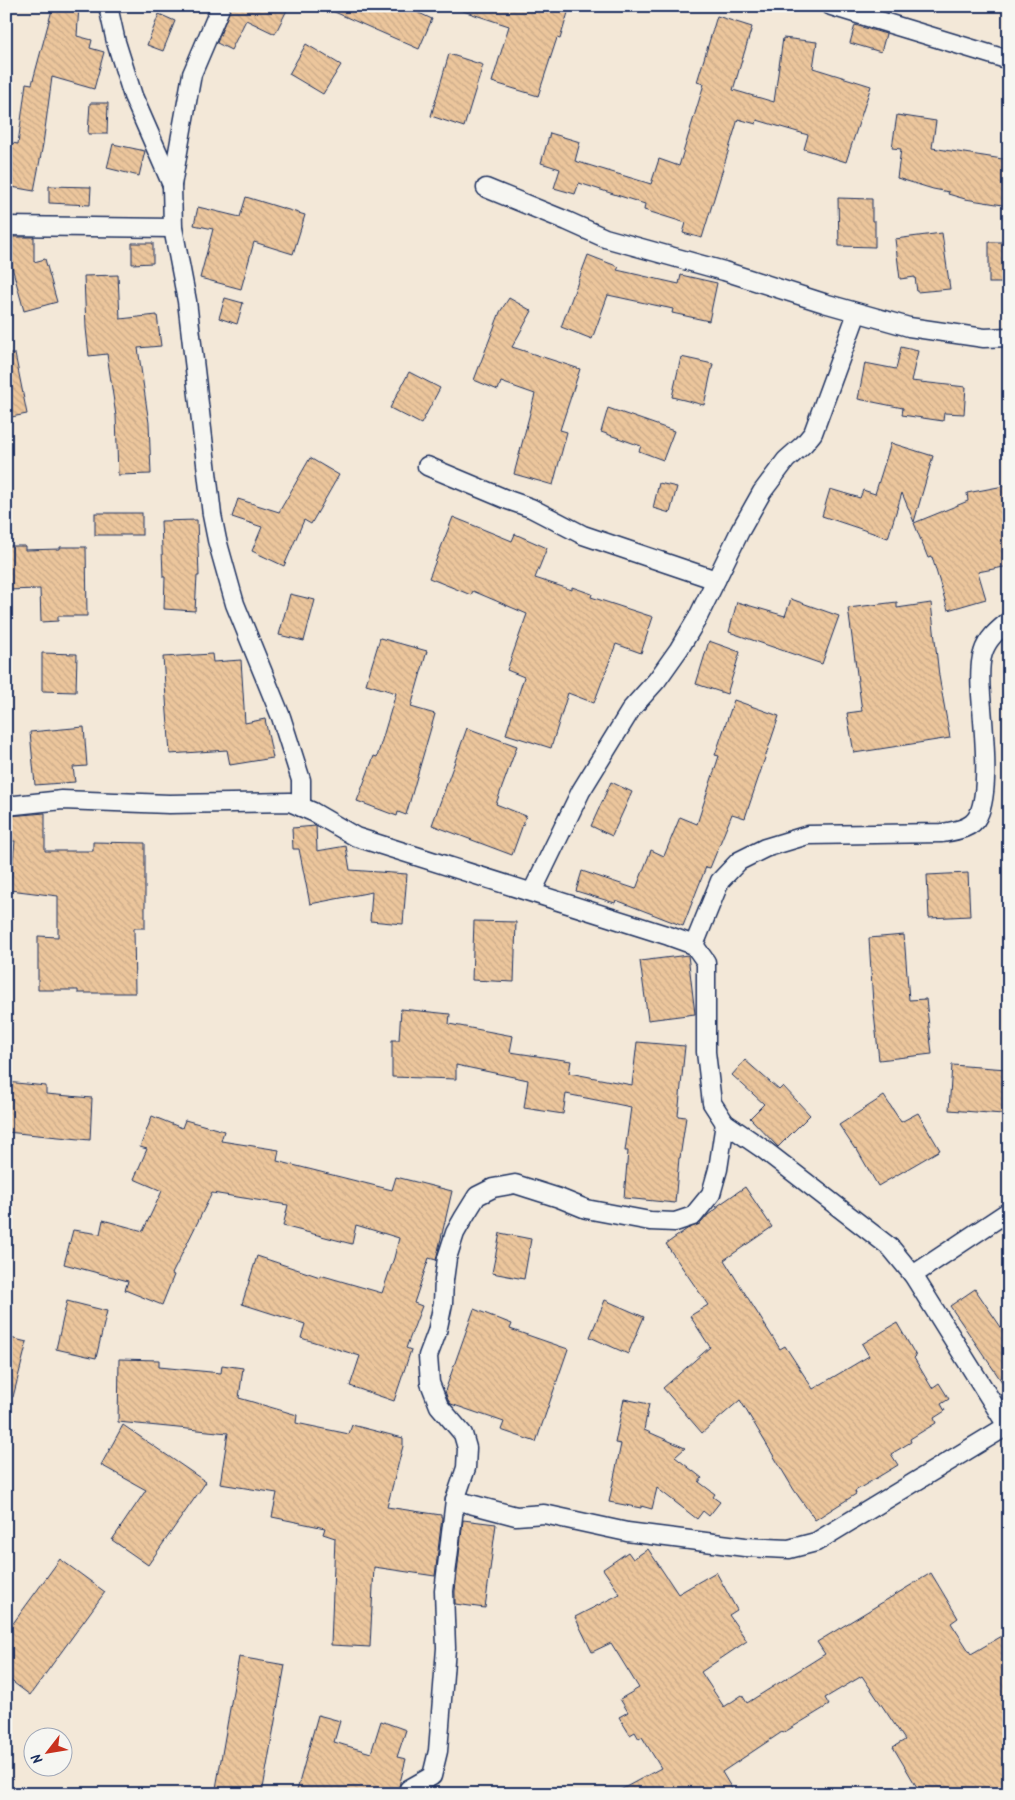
<svg xmlns="http://www.w3.org/2000/svg" width="1015" height="1800" font-family="Kalam,sans-serif">
  <style>
    .building { fill: url(#building-back-hatch); stroke: #1b2f5e }
    .lines { fill: none; stroke-linecap: round; stroke-linejoin: round }
    .street-casing { stroke: #1b2f5e; stroke-width: 21 }
    .street { stroke: #f6f6f2; stroke-width: 18 }
  </style>
  <defs>
    <pattern id="building-back-hatch" width="6" height="6" patternUnits="userSpaceOnUse" patternTransform="scale(1.25)"><rect width="6" height="6" fill="#ecc69c"/><path d="M-1 5l2 2M0 0l6 6M5-1l2 2" fill="none" stroke="#caaa89"/></pattern>
  </defs>
  <rect width="100%" height="100%" fill="#f3e8d8"/>
  <filter id="ink" filterUnits="userSpaceOnUse"><feTurbulence type="fractalNoise" baseFrequency=".02" numOctaves="2"/><feDisplacementMap in="SourceGraphic" scale="10" xChannelSelector="R" yChannelSelector="G"/><feConvolveMatrix kernelMatrix="1 2 1 2 8 2 1 2 1" color-interpolation-filters="sRGB"/></filter>
  <g filter="url(#ink)">
    <!-- building -->
    <g class="building">
      <polygon points="53,6 79,6 77,36 92,40 90,48 104,52 94,89 52,77 43,144 34,191 6,186 6,142 18,144 26,83 32,84"/>
      <polygon points="231,6 289,6 275,34 246,20 231,50 217,43"/>
      <polygon points="321,6 404,6 432,19 419,49"/>
      <polygon points="461,6 570,6 560,39 557,38 538,96 492,82 509,26 460,10"/>
      <polygon points="159,14 175,21 163,51 147,45"/>
      <polygon points="717,16 752,27 733,90 774,102 783,38 817,42 813,68 871,86 846,162 804,149 808,135 757,120 756,124 738,119 702,238 683,233 686,223 644,210 645,204 579,183 575,194 554,188 560,169 541,163 550,133 580,142 575,161 651,184 659,159 679,166 704,84 697,82"/>
      <polygon points="855,25 886,34 881,52 850,43"/>
      <polygon points="306,44 341,65 323,94 289,74"/>
      <polygon points="449,54 483,65 464,127 431,116"/>
      <polygon points="90,103 108,103 107,134 88,134"/>
      <polygon points="897,115 936,121 932,148 1009,160 1009,206 965,199 948,194 949,192 933,189 897,178 901,149 892,148"/>
      <polygon points="113,144 145,151 139,176 107,168"/>
      <polygon points="49,186 91,187 90,205 49,203"/>
      <polygon points="246,197 305,215 293,254 254,242 241,289 200,278 213,229 194,225 198,207 240,217"/>
      <polygon points="838,198 872,199 872,221 875,221 875,247 839,246"/>
      <polygon points="942,233 950,289 917,292 915,277 900,279 895,239"/>
      <polygon points="12,237 34,237 34,262 45,259 57,302 24,311 12,267"/>
      <rect x="989" y="242" width="20" height="41"/>
      <polygon points="132,243 153,243 153,263 132,264"/>
      <polygon points="588,255 619,267 617,270 679,284 681,275 717,283 709,321 672,313 673,309 608,295 592,339 561,327"/>
      <polygon points="118,275 120,319 157,315 161,346 138,348 149,423 151,474 118,475 116,416 107,354 89,356 86,328 84,276"/>
      <polygon points="225,298 243,303 237,324 219,318"/>
      <polygon points="509,298 532,311 512,347 580,369 560,430 567,432 553,485 514,474 535,394 501,382 498,390 474,380 500,312"/>
      <polygon points="901,347 918,351 911,381 966,387 964,414 944,413 943,421 902,415 903,408 858,399 865,363 896,369"/>
      <polygon points="6,354 15,354 27,414 6,418"/>
      <polygon points="681,357 713,364 704,405 672,397"/>
      <polygon points="409,372 440,388 421,424 390,408"/>
      <polygon points="608,408 674,431 663,460 639,451 641,446 601,432"/>
      <polygon points="891,443 933,456 914,522 902,493 888,538 822,516 830,489 860,498 863,490 875,494"/>
      <polygon points="310,458 339,475 311,524 304,520 284,566 252,551 262,527 232,517 238,499 279,512"/>
      <polygon points="659,483 677,487 670,513 653,508"/>
      <polygon points="1009,485 1009,566 978,572 986,599 948,610 932,557 928,558 914,523 968,501 967,493"/>
      <rect x="95" y="513" width="47" height="22"/>
      <polygon points="453,517 512,541 515,534 547,548 535,578 572,590 572,587 592,594 591,597 653,617 641,653 616,644 594,703 568,693 551,748 506,734 524,677 507,670 527,614 473,591 471,595 429,578"/>
      <polygon points="197,520 199,576 197,576 195,611 164,609 165,577 163,577 161,521"/>
      <polygon points="6,546 25,546 25,550 60,549 60,547 86,547 87,616 58,616 58,621 41,622 40,589 6,590"/>
      <polygon points="290,594 315,600 304,641 279,635"/>
      <polygon points="791,599 839,616 822,664 729,632 737,602 785,616"/>
      <polygon points="897,602 897,608 931,603 939,676 950,738 854,753 847,713 862,711 848,608"/>
      <polygon points="380,638 427,651 411,707 435,714 406,815 398,812 397,816 357,801 374,756 377,757 396,693 366,684"/>
      <polygon points="709,641 740,652 727,694 696,684"/>
      <polygon points="42,653 77,654 76,692 42,691"/>
      <polygon points="212,654 213,662 241,660 245,723 265,719 273,758 230,765 227,750 170,754 163,657"/>
      <polygon points="734,700 779,716 745,818 732,814 710,868 706,867 683,926 616,900 615,903 576,891 582,871 636,889 651,850 664,856 680,817 697,824 719,756 715,755"/>
      <polygon points="84,727 87,766 73,767 75,782 35,785 30,732"/>
      <polygon points="467,728 517,746 496,804 526,816 512,855 432,825"/>
      <polygon points="611,782 632,792 612,836 591,826"/>
      <polygon points="45,813 45,851 93,851 93,842 145,843 145,928 134,928 135,993 78,993 78,990 38,990 38,936 58,937 58,896 10,890 15,841 9,841 9,816"/>
      <polygon points="316,826 317,851 346,846 350,870 407,874 403,924 370,921 372,892 310,904 299,849 293,849 292,828"/>
      <polygon points="968,873 970,916 929,918 927,875"/>
      <polygon points="474,921 516,922 514,982 472,980"/>
      <polygon points="904,935 909,1000 926,999 932,1054 879,1060 873,1004 869,938"/>
      <polygon points="688,955 695,1014 648,1020 640,961"/>
      <polygon points="401,1009 450,1014 449,1024 513,1036 510,1052 571,1061 569,1073 632,1085 637,1042 685,1046 678,1116 686,1117 680,1158 679,1158 675,1203 624,1198 628,1151 625,1151 631,1107 566,1094 563,1114 524,1108 528,1080 456,1065 456,1079 392,1077 392,1040 399,1040"/>
      <polygon points="745,1060 779,1090 783,1086 810,1115 778,1147 750,1118 764,1104 732,1075"/>
      <polygon points="952,1065 1007,1069 1003,1114 949,1110"/>
      <polygon points="6,1082 46,1086 46,1094 92,1098 90,1140 6,1132"/>
      <polygon points="884,1096 901,1122 918,1113 940,1150 878,1186 856,1148 855,1149 839,1125"/>
      <polygon points="152,1116 182,1128 185,1120 224,1131 221,1141 279,1150 277,1161 392,1190 396,1177 452,1191 436,1260 429,1258 414,1303 422,1306 406,1348 411,1350 394,1401 350,1386 360,1356 301,1338 305,1324 242,1304 257,1256 320,1277 320,1275 382,1293 394,1258 399,1238 356,1225 352,1244 283,1226 288,1205 212,1193 172,1274 174,1275 162,1305 125,1290 128,1281 64,1264 73,1230 100,1234 103,1220 143,1231 162,1191 134,1179 147,1149 140,1147"/>
      <polygon points="745,1187 772,1227 724,1260 780,1349 785,1346 813,1389 869,1356 862,1344 897,1323 916,1356 914,1358 932,1388 939,1383 949,1399 941,1404 945,1411 934,1418 936,1423 910,1439 911,1442 891,1454 898,1465 855,1491 856,1494 815,1520 794,1490 740,1400 702,1433 663,1388 710,1347 690,1316 708,1305 666,1244 687,1229 701,1223 708,1215 719,1207 716,1207"/>
      <polygon points="500,1233 531,1239 524,1279 492,1273"/>
      <polygon points="975,1289 1009,1339 1009,1392 950,1306"/>
      <polygon points="605,1300 644,1317 628,1354 590,1337"/>
      <polygon points="67,1301 107,1311 96,1358 56,1349"/>
      <polygon points="474,1309 512,1324 510,1329 568,1349 536,1442 501,1430 504,1422 451,1404 448,1400 445,1391"/>
      <polygon points="6,1337 27,1342 13,1397 6,1396"/>
      <polygon points="119,1359 159,1360 159,1367 221,1373 222,1365 243,1368 239,1398 297,1415 296,1423 349,1434 352,1425 403,1438 403,1446 387,1507 441,1515 441,1517 442,1517 435,1576 374,1567 370,1647 331,1645 335,1538 323,1534 325,1528 272,1517 277,1493 220,1484 228,1433 118,1422"/>
      <polygon points="624,1399 649,1404 644,1430 685,1448 675,1457 702,1478 699,1482 715,1494 713,1497 720,1502 709,1516 703,1511 697,1519 657,1488 652,1509 641,1506 641,1508 609,1502 621,1444 615,1443"/>
      <polygon points="123,1425 206,1482 148,1565 112,1540 146,1490 101,1465"/>
      <polygon points="463,1520 496,1524 485,1608 455,1604 455,1591"/>
      <polygon points="648,1549 678,1594 716,1572 737,1610 729,1615 747,1641 701,1672 724,1707 742,1695 747,1703 825,1654 817,1642 931,1573 958,1618 951,1623 971,1654 1009,1632 1009,1794 921,1794 893,1747 905,1740 862,1676 825,1698 829,1705 783,1733 782,1732 722,1772 735,1794 613,1794 661,1768 642,1737 639,1739 635,1732 630,1735 619,1717 628,1712 620,1699 639,1688 611,1643 592,1652 575,1617 620,1594 603,1569 628,1552 633,1559"/>
      <polygon points="60,1559 105,1592 30,1695 6,1677 6,1633"/>
      <polygon points="239,1657 285,1665 262,1794 215,1794"/>
      <polygon points="318,1715 340,1721 334,1742 371,1753 381,1721 406,1730 397,1757 406,1759 397,1794 296,1794"/>
    </g>
    <g class="lines">
      <!-- street casing -->
      <g class="street-casing">
        <g id="street">
          <polyline points="108,6 116,42 133,96 172,185"/>
          <polyline points="221,6 192,74 172,185 173,228 187,301 212,515 217,540 235,604 281,717 301,780 301,807"/>
          <polyline points="831,6 1009,60"/>
          <polyline points="486,188 567,221 605,238 724,271 824,303 909,327 984,338 1009,337"/>
          <polyline points="6,226 173,228"/>
          <polyline points="427,466 508,500 531,508 583,535 716,580"/>
          <polyline points="6,806 62,800 169,804 290,802 313,812 356,837 669,936 694,945 706,962 706,1052 712,1103 725,1123 763,1149 891,1248 913,1275 1009,1429"/>
          <polyline points="532,892 581,791 632,708 657,680 679,649 697,619 740,531 762,492 786,460 804,444 813,433 857,313"/>
          <path d="M694 945 720 881 739 861 765 848 808 835 942 833C954 831 972 829 978 816 991 791 983 724 981 695 980 682 979 665 983 653 987 639 998 630 1009 621"/>
          <polyline points="913,1275 1009,1211"/>
          <polyline points="455,1500 516,1516 544,1514 627,1532 745,1547 789,1549 816,1542 1007,1426"/>
          <polyline points="409,1794 409,1789 432,1776 438,1751 446,1648 444,1591 455,1500 466,1468 467,1448 463,1434 439,1406 430,1383 428,1356 437,1332 443,1303 444,1280 447,1258 455,1233 464,1217 477,1196 493,1188 515,1184 559,1198 586,1209 650,1221 675,1222 693,1216 711,1194 718,1169 725,1123"/>
        </g>
      </g>
      <!-- street -->
      <use href="#street" class="street"/>
    </g>
  </g>
  <!-- margin -->
  <rect width="1015" height="1800" fill="none" stroke="#f6f6f2" stroke-width="25"/>
  <rect x="12" y="12" width="990" height="1775" fill="none" stroke="#1b2f5e" stroke-width="2" filter="url(#ink)"/>
  <!-- north arrow -->
  <g transform="translate(48 1752) rotate(239)"><circle r="24" fill="#f6f6f2" stroke="#9ea6b7"/>
  <path d="M0-4L9 19L0 12L-9 19Z" fill="#c8321e"/>
  <text y="-8" font-size="14" font-weight="bold" text-anchor="middle" fill="#1b2f5e">N</text>
  </g>
</svg>
